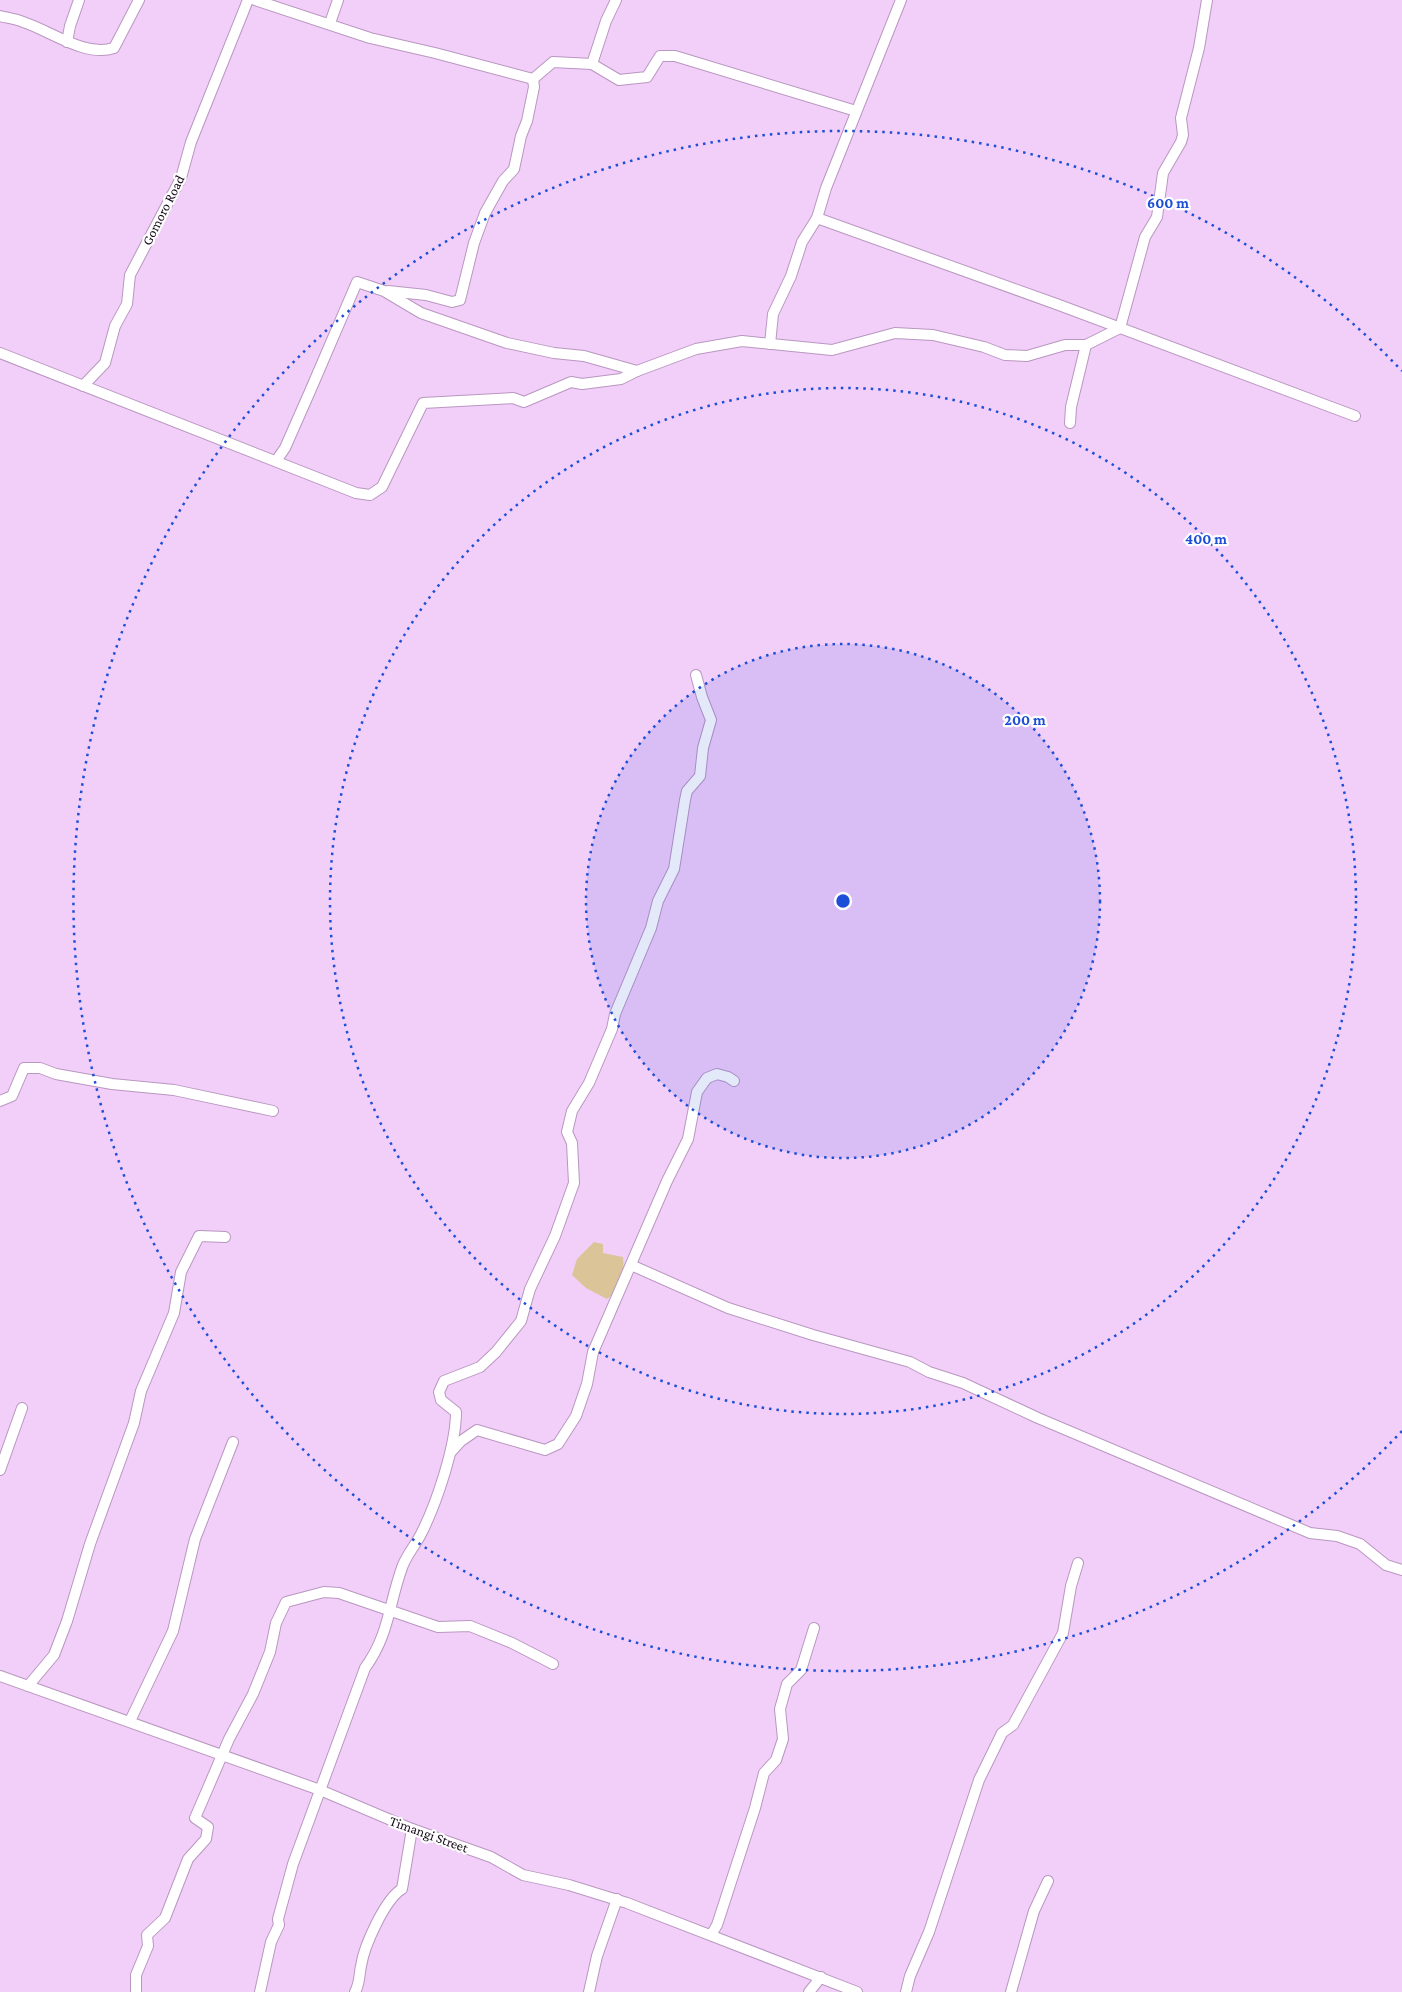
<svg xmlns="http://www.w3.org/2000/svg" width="1402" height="1992" font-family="'Crimson Pro',serif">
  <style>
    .green { fill: #dcc499 }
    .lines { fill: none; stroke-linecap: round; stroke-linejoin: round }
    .minor-casing { stroke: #b997c0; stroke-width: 12 }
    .minor { stroke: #fff; stroke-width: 10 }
    .ring { fill: none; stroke: #1d4ed8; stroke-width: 2.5; stroke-dasharray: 2.5 5 }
    .labels { text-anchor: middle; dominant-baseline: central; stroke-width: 4.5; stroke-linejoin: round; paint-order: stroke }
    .street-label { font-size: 14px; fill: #170b19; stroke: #fefefe }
    .centre { fill: #1d4ed8; stroke: #fefefe; stroke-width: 2.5 }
    .ring-label { font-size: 15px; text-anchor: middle; font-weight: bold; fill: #1d4ed8; stroke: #fefefe; stroke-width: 4.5; stroke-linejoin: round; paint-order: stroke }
  </style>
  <rect width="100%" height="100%" fill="#f2cff9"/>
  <!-- green -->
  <path class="green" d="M594 1242 603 1244V1253L623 1257C625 1272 620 1289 607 1299L586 1288 572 1275 577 1259Z"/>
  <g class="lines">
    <!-- minor casing -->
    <g class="minor-casing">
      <g id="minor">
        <polyline points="255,0 370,38 435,53 533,79 553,62 592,64 619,80 647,77 660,56 675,56 856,111"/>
        <path d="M0 16C8 18 16 19 23 22 49 30 86 58 114 48L139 0"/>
        <polyline points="330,23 338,0"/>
        <polyline points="67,42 70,26 79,0"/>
        <polyline points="592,64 606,21 616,0"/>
        <polyline points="817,218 1059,305 1355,416"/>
        <polyline points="388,291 426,295 452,302 460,300 474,243 485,213 503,181 514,169 521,136 527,121 534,87 533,79"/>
        <polyline points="1120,328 1145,237 1157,217 1163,173 1181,142 1183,135 1181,118 1199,48 1207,0"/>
        <polyline points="770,344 773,314 791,276 802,242 817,218 826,188 901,0"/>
        <polyline points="0,353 356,493 370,495 382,487 423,403 513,398 524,402 571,382 582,384 621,379 637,371"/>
        <polyline points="83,386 105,363 115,326 127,304 130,275 181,178 191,142 248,0"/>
        <polyline points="1070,423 1071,407 1086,345"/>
        <polyline points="276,461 285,448 311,389 357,282 384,291 421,313 507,343 554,353 584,356 637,371 696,349 742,341 832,350 895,333 933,335 984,347 1005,355 1027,356 1065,345 1086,345 1120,328"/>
        <polyline points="0,1101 12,1096 24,1068 40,1068 56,1074 112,1084 174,1090 273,1111"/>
        <polyline points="631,1265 728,1308 813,1335 910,1362 929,1372 963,1383 1038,1418 1310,1533 1337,1536 1360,1544 1386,1565 1402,1570"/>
        <polyline points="451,1452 461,1441 477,1430 545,1450 558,1444 576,1416 587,1384 593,1352 667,1181 688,1139 697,1092 707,1078 717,1074 728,1077 734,1081"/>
        <polyline points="0,1470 22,1408"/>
        <polyline points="0,1676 320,1790 412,1829 491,1857 523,1875 569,1885 627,1903 857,1992"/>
        <polyline points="28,1686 54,1655 67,1621 90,1544 134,1423 141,1391 174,1313 181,1272 199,1236 225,1237"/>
        <polyline points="130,1721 173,1631 195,1539 233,1442"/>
        <polyline points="711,1935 717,1925 755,1808 764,1773 776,1760 783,1739 780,1709 787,1684 801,1670 814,1628"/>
        <polyline points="136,1992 136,1975 148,1946 147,1935 165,1918 188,1859 206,1839 208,1827 195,1818 229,1739 253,1694 270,1652 276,1623 286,1602 324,1592 339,1593 438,1627 470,1626 512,1643 553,1664"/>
        <path d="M260 1992 271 1942 279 1925 278 1919 293 1864 365 1668C390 1634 389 1601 403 1565 408 1553 417 1543 422 1532 437 1502 456 1445 456 1412L441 1400 439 1392 444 1381 480 1367 496 1352 521 1321 530 1289 555 1236 574 1183 572 1143 567 1132 572 1111 589 1083 612 1029 615 1014 651 928 658 901 674 869 685 800 687 791 700 776 703 748 711 720 702 697 696 675"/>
        <path d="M355 1992C360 1983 359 1975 361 1966 364 1946 385 1899 402 1889L412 1829"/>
        <polyline points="589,1992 597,1956 617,1899"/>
        <polyline points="809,1992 821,1977"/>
        <polyline points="906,1992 910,1976 929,1932 979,1780 1002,1733 1013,1725 1063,1633 1071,1586 1078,1563"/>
        <polyline points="1011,1992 1034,1911 1048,1881"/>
      </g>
    </g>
    <!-- minor -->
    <use href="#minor" class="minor"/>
  </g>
  <!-- distance rings -->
  <circle cx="843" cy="901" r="257" fill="#1d4ed8" fill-opacity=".12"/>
  <g class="ring">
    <circle cx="843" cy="901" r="257"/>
    <circle cx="843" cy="901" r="513"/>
    <path d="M1402 1431A770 770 0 1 1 1402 371"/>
  </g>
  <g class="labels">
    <!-- street labels -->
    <g class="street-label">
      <text transform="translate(163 210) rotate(-63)">Gomoro Road</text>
      <text transform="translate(429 1834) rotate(20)">Timangi Street</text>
    </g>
  </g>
  <circle cx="843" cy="901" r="8" class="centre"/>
  <g class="ring-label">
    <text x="1168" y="208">600 m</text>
    <text x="1206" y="544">400 m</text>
    <text x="1025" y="725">200 m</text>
  </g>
</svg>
